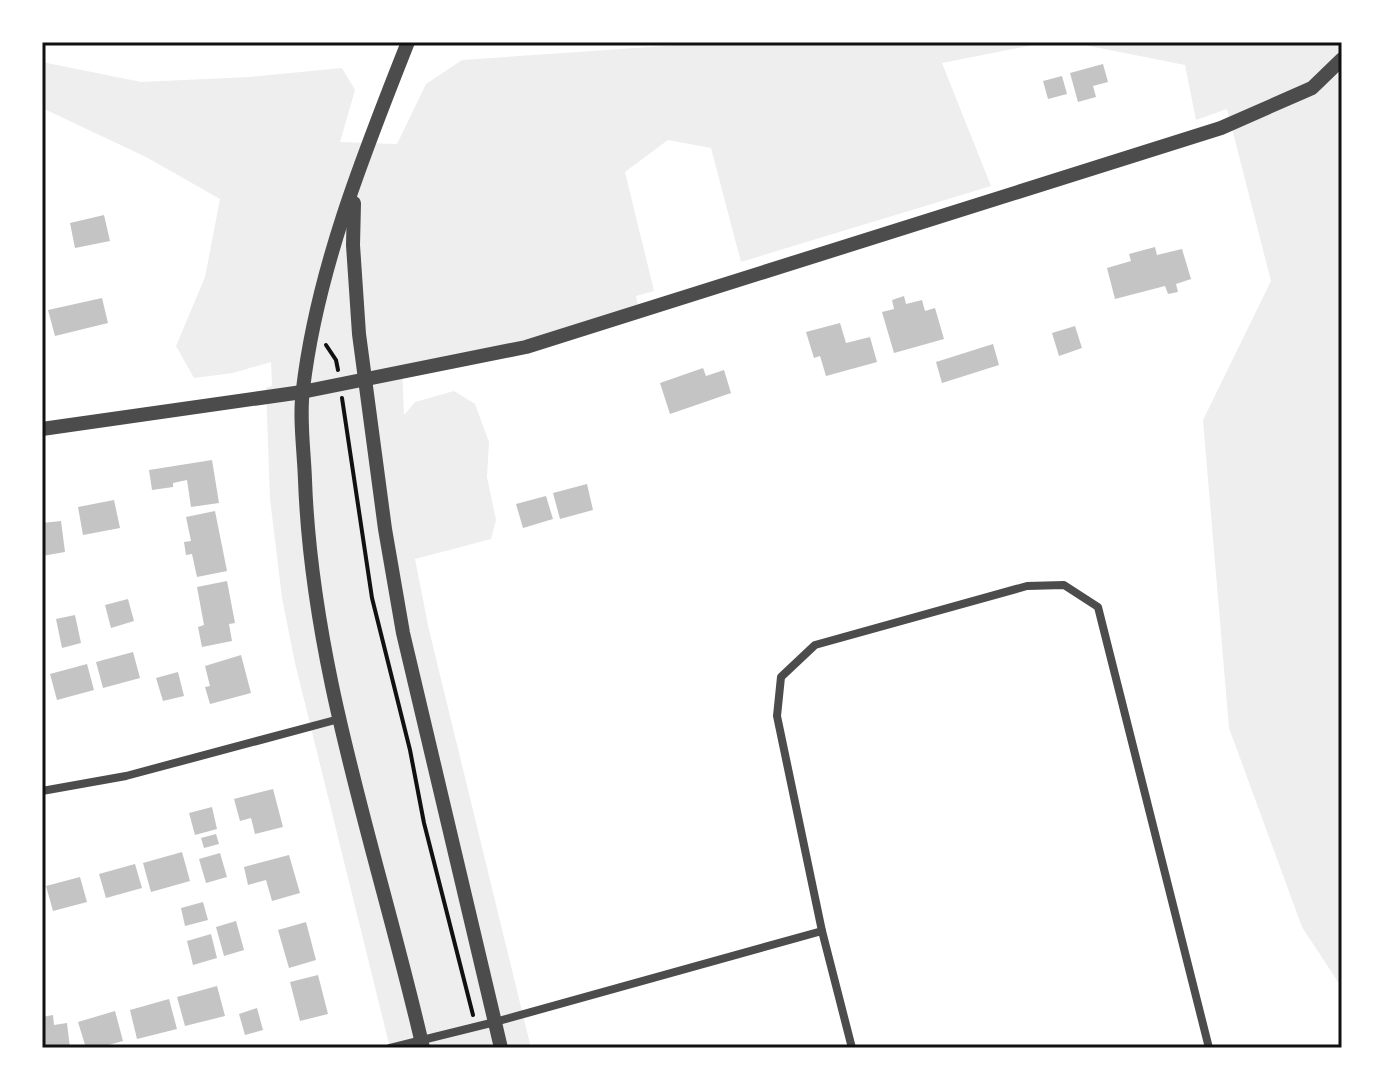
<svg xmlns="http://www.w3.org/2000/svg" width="1384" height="1090" font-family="'PT Sans',sans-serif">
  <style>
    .green { fill: #eee }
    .building { fill: #c4c4c4 }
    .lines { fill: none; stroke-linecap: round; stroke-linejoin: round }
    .path { stroke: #111; stroke-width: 4 }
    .minor { stroke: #4c4c4c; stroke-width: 8 }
    .tertiary { stroke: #4c4c4c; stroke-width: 14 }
    .neatline { fill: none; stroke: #111; stroke-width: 3 }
  </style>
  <rect width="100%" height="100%" fill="#fff"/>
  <!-- green -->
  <g class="green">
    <polygon points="723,42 1049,42 942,63 991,186 741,262 711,148 668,140 625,172 654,291 636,296 639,311 511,352 402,368 404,415 415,402 454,391 475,404 489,442 487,477 496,520 491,539 415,559 429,630 531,1048 390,1048 295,663 282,598 270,499 266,388 272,386 271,362 233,373 194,378 176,346 205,277 220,199 146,157 42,108 42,62 141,82 249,77 342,68 355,90 340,142 397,144 426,84 462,60"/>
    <polygon points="1069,42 1342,42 1342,988 1302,927 1229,728 1203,420 1271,281 1227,109 1196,120 1185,65"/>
  </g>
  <!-- building -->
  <g class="building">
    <polygon points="1103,64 1108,82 1093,86 1096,97 1078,102 1070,73"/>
    <polygon points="1062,76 1067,94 1048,99 1043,81"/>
    <polygon points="104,215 110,241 75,248 70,223"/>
    <polygon points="1155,247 1157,255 1182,249 1191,279 1176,284 1178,292 1168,294 1165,286 1115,299 1107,268 1131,261 1129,254"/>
    <polygon points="904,296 906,304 922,300 925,311 935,308 944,339 894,353 882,312 894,309 892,300"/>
    <polygon points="102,298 108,323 55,336 48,310"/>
    <polygon points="840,323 846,343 870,337 877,362 826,376 820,356 814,358 806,332"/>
    <polygon points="1075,326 1082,348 1059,356 1052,333"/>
    <polygon points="993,344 999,365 942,383 936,362"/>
    <polygon points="703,368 706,376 724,370 731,393 670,414 660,383"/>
    <polygon points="212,460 219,503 191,507 187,480 173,483 173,487 152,490 149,470"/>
    <polygon points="587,484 593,510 560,519 553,493"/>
    <polygon points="546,496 553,519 523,528 516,504"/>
    <polygon points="114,500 120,528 83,535 78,507"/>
    <polygon points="215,511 227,571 197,577 192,554 186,555 184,542 191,541 186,517"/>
    <polygon points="61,521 65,552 42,556 42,523"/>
    <polygon points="227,581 235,623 229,624 232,641 202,647 198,627 204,625 197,587"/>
    <polygon points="128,599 134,621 111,628 105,605"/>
    <polygon points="75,615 81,643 62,648 56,619"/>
    <polygon points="133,652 140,678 103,688 96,662"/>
    <polygon points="241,655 251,693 210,704 205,687 210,686 205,666"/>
    <polygon points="87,664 94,690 57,700 50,674"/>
    <polygon points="178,672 184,696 163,701 156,678"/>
    <polygon points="273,789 283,827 255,834 251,818 240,821 234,799"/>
    <polygon points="212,807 217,829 195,835 189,813"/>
    <polygon points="216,834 219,844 204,848 201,838"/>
    <polygon points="182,852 190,881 151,892 143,863"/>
    <polygon points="220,853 227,877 206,883 199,859"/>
    <polygon points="289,855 300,893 272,901 266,880 248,885 244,867"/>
    <polygon points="135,864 142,888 106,898 99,874"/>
    <polygon points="80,877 87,902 53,911 46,886"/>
    <polygon points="203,902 208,920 185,926 181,908"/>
    <polygon points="236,921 244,950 224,956 216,927"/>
    <polygon points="306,922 316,960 289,968 278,930"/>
    <polygon points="211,934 217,958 193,965 187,941"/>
    <polygon points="318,975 328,1014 300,1021 290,982"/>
    <polygon points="217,986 225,1016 185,1026 177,997"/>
    <polygon points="169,999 177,1029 137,1039 130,1010"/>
    <polygon points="257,1008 263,1030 245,1035 239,1014"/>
    <polygon points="115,1011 123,1041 97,1048 86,1048 78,1022"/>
    <polygon points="53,1015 54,1025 67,1023 70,1048 42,1048 42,1017"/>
  </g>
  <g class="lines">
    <!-- path -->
    <g class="path">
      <polyline points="326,345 336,360 338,370"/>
      <polyline points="342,398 372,598 410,750 424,823 473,1015"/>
    </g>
    <!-- minor -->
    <g class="minor">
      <polyline points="42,791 126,776 339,719"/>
      <polyline points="390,1048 495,1022 822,931"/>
      <polyline points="852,1048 822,931 777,716 781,677 815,645 1027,586 1064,585 1098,607 1209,1048"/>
    </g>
    <!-- tertiary -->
    <g class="tertiary">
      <path d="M408 42C364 153 317 270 303 389 299 418 304 450 305 480 312 674 380 860 423 1048"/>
      <polyline points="354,203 353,245 359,334 385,529 403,633 501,1048"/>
      <polyline points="42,429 302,392 526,347 1221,128 1312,88 1342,59"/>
    </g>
  </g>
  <!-- border -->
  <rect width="1384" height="1090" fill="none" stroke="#ffffff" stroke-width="88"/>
  <rect x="44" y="44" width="1296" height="1002" class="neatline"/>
</svg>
